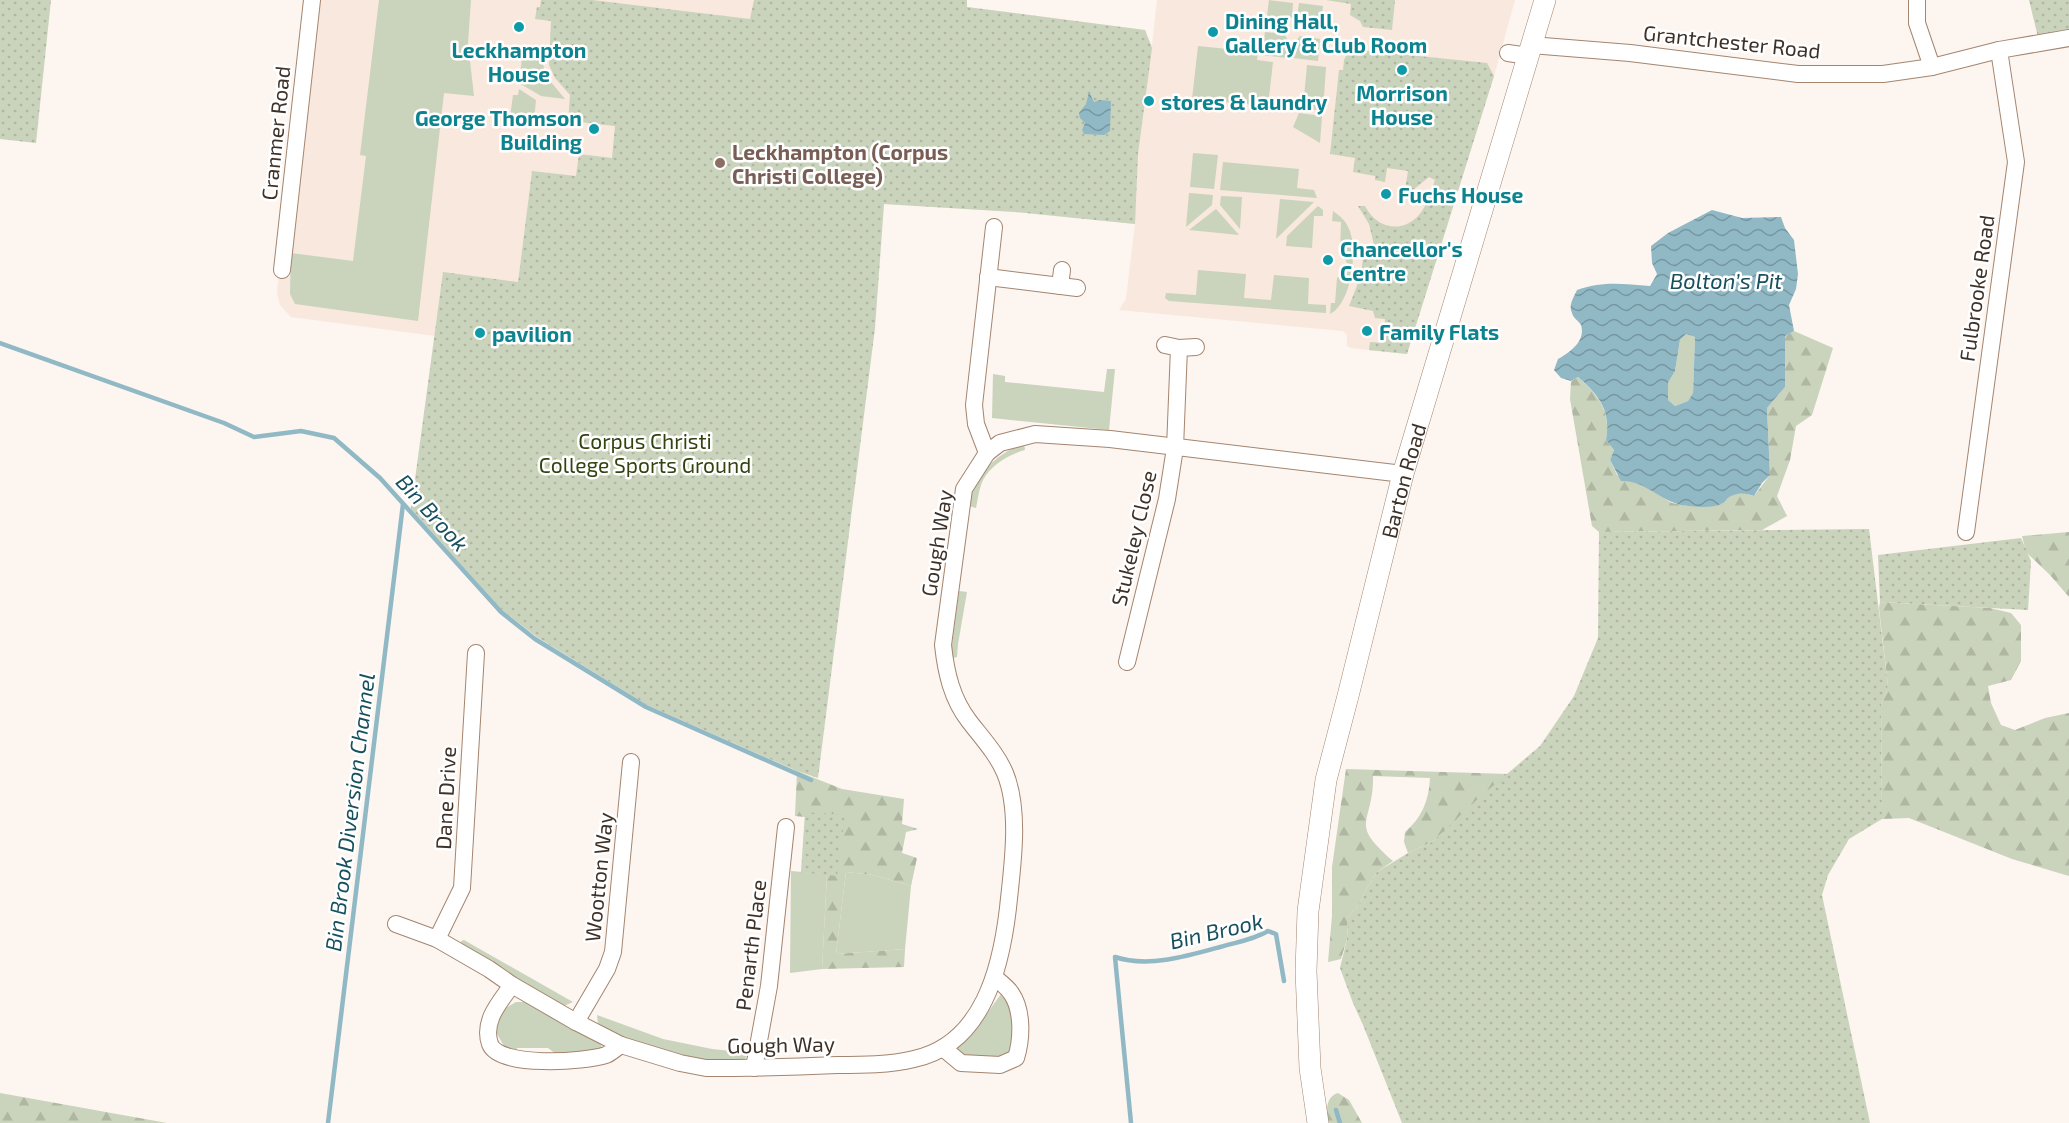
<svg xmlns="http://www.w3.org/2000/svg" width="2069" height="1123" font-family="'Exo 2',sans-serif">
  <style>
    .built { fill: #f9e8dd }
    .grass { fill: #cad3bb }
    .forest { fill: url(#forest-firs) }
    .park { fill: url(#park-dots) }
    .water { fill: url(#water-waves); fill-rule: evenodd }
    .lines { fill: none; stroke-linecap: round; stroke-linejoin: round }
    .stream { stroke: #90b9c5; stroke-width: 4.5 }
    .minor-casing { stroke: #a4856f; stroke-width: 18 }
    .major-casing { stroke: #a4856f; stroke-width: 22 }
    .minor { stroke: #fff; stroke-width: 16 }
    .major { stroke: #fff; stroke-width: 21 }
    .culture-dot { fill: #0f9aa8; stroke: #fff; stroke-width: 2 }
    .education-dot { fill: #8d6e63; stroke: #fff; stroke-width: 2 }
    .labels { text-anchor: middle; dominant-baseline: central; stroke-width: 5; stroke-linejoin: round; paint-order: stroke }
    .culture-label { font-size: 21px; font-weight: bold; fill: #0d838f; stroke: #fff; text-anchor: start }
    .street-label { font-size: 21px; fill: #3e3127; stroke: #fff }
    .education-label { font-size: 21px; font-weight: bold; fill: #785e54; stroke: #fff; text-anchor: start }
    .park-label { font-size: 21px; fill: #33430f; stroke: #fff }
    .water-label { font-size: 22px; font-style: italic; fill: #17505e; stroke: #fff }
  </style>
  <defs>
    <pattern id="forest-firs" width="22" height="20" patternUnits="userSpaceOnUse" patternTransform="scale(1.5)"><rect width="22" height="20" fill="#cad3bb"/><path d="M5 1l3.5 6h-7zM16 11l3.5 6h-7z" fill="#afb6a1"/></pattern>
    <pattern id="park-dots" width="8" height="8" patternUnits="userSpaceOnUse" patternTransform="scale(1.5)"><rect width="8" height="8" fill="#cad3bb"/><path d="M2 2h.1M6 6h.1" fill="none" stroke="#afb6a1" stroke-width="1.8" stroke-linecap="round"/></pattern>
    <pattern id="water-waves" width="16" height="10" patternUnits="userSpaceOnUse" patternTransform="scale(1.5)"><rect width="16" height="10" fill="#90b9c5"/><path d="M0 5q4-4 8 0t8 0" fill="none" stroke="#7797a0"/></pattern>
  </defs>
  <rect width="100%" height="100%" fill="#fcf5f0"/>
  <!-- built -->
  <polygon class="built" points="319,0 967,0 967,7 1145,30 1152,46 1157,0 1515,0 1494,76 1407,354 1351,348 1347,346 1347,335 1343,331 1119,310 1126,299 1135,224 1015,212 884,204 882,213 532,171 518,282 435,331 435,336 291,317 280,305 277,293 279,271"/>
  <!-- grass -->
  <g class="grass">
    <polygon points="379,0 471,0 468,43 474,96 444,93 418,321 295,304 290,294 291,253 353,261 366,156 360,155"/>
    <polygon points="1269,0 1293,3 1292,17 1285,25 1266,23"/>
    <polygon points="1299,3 1323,6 1320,29 1301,26 1297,17"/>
    <polygon points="1265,32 1284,34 1289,42 1287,58 1262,55"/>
    <polygon points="1300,36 1320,39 1318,61 1293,58 1294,43"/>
    <polygon points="533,46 543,47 543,64 546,76 565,99 541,96 519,83 522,58 531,59"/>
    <polygon points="1198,46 1258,52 1257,60 1273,62 1268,106 1192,99"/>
    <polygon points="1307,65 1326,67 1323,111 1303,108"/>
    <polygon points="519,89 536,100 534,120 510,117 513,95 518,95"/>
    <polygon points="1299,113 1322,116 1320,143 1293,127"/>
    <polygon points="1193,153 1218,155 1214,189 1190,187"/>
    <polygon points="1223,162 1299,169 1297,188 1314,190 1317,198 1220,190"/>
    <polygon points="1189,193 1213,195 1212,205 1186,227"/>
    <polygon points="1221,196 1242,197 1240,229 1220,205"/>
    <polygon points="1280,199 1314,202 1276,239"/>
    <polygon points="1318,206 1323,210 1323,216 1314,216 1312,248 1286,246 1287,236"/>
    <polygon points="1216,209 1239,235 1189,230"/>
    <path d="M1333 211C1340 216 1346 221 1349 229 1358 249 1352 303 1330 314L1331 303H1335L1337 278C1349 272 1350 260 1340 253L1341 222 1332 221Z"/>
    <polygon points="1198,270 1246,274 1244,298 1271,300 1274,275 1309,278 1308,304 1326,305 1326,313 1169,301 1165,298 1166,293 1196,295"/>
    <polygon points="1686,334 1695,337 1693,393 1688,401 1675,406 1668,400 1668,383 1675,371 1680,340"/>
    <polygon points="1107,369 1115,369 1109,430 992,418 993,374 1005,376 1005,382 1104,392"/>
    <path d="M1024 443 1025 450C1009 454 991 465 983 480 979 488 978 499 976 508L969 506C974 474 995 455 1024 443Z"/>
    <polygon points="959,591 967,592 958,644 957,657 952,658 952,645"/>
    <polygon points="791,871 827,874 822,969 790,973"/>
    <polygon points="846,872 873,875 911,886 905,949 836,954"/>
    <polygon points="464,940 573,1002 564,1006 462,946 461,941"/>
    <polygon points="1001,994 1013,1006 1013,1050 993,1059 963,1059 954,1050 978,1026"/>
    <polygon points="516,1002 524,1002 601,1044 602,1049 556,1054 548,1048 517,1048 515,1052 505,1048 496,1032 501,1011"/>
    <polygon points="597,1015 663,1039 712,1049 750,1053 741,1063 684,1058 612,1034 598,1023"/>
  </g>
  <!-- forest -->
  <g class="forest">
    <path d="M1794 331 1833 348 1812 415 1796 426 1790 460 1777 496 1787 516 1762 530 1599 532 1592 526 1570 399 1571 381 1578 377C1599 396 1611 411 1606 440L1614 450 1610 460 1617 475 1646 487 1672 503 1688 506 1721 504 1733 494 1743 493 1754 496 1770 475 1767 408 1785 387V336Z"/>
    <polygon points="2069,532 2069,597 2050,575 2026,552 2022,536"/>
    <polygon points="1880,602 1990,608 2011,613 2021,625 2021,661 2011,680 1988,686 1991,703 2001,725 2015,730 2045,718 2069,713 2069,876 2012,859 1909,818 1882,819 1881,705 1888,686 1879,608"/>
    <path d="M1346 769 1508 774 1432 842 1408 853 1404 842 1405 832C1422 818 1429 800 1430 778L1373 776C1374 825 1347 821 1393 861L1377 872 1368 886 1360 903 1348 917 1347 939 1341 959 1328 962 1332 916V867Z"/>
    <polygon points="797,771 842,789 904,799 902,824 918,829 906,832 902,853 917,858 911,886 873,875 846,872 836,954 905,949 904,967 822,969 827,874 805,812 805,817 795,816"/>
    <polygon points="0,1093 167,1123 0,1123"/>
    <path d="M1338 1093 1349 1100 1362 1123H1327C1327 1111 1325 1097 1338 1093Z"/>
  </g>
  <!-- park -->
  <g class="park">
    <polygon points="0,0 51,0 36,143 0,139"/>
    <polygon points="541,0 592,0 750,19 754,0 967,0 967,7 1145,30 1152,48 1138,154 1135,224 1015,212 884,204 875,328 818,778 797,771 647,705 537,637 502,610 411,509 443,272 518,282 532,171 576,176 579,154 612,158 615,126 579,122 579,125 568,124 570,95 555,78 549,65 551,21 535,19 537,7 540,7"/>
    <polygon points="1326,0 1395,0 1392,30 1363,27 1360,21 1350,15 1351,4"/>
    <polygon points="2029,0 2069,0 2069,31 2038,37"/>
    <path d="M1360 50 1487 63 1494 76 1407 354 1369 350 1370 342 1383 343 1385 319 1375 318 1373 311 1349 306C1357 287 1364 269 1363 249L1374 245 1369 224 1358 206H1365C1378 231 1406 234 1422 211 1428 202 1432 189 1435 180L1429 177 1413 190H1405L1408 171 1387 168 1385 182 1375 180V176L1353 172 1355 158 1330 154 1339 70H1343L1344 60 1346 56 1357 54Z"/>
    <polygon points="1869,529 1888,686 1881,705 1882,819 1849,839 1828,875 1822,895 1870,1123 1402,1123 1363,1025 1353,1003 1340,968 1347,939 1348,917 1360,903 1368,886 1377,872 1408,853 1432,842 1481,796 1540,746 1574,696 1598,638 1599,532"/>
    <polygon points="2021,538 2031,561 2028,610 1880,602 1878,555"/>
    <polygon points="805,812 845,815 837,876 801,872"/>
  </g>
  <!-- water -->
  <g class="water">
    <polygon points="1089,92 1094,102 1100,100 1111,101 1110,131 1104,135 1084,134 1082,130 1085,123 1080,118 1079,113 1086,104"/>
    <path d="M1712 210 1742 218 1781 217 1785 228 1794 240 1798 274 1796 289 1789 305 1794 331 1785 336V387L1767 408 1770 475 1762 483 1754 496C1745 493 1737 492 1728 498 1726 500 1724 503 1721 504 1713 508 1698 507 1689 506 1663 505 1647 480 1621 481L1610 460 1614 450 1606 440C1611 411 1600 396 1578 377L1571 381 1561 378 1554 370 1558 359C1570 352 1586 341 1581 325 1579 321 1573 318 1572 313 1568 305 1574 297 1577 290 1604 281 1622 284 1650 286L1657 274 1652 263 1651 246 1668 233ZM1686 334 1695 337 1693 393 1688 401 1675 406 1668 400V383L1675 371 1680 340Z"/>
  </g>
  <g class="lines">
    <!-- stream -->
    <g class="stream">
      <polyline points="0,343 224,423 254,437 301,431 334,438 380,478 501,612 535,639 646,707 811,780"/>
      <polyline points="1336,1110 1340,1123"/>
      <polyline points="328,1123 403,504"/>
      <path d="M1131 1123 1115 957C1148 968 1188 956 1220 947 1237 942 1253 940 1268 931L1276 934 1284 981"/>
    </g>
    <!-- minor casing -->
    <g class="minor-casing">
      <g id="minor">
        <polyline points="1917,0 1917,23 1932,67"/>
        <polyline points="1531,45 1630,53 1798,74 1883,74 1932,67 1999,50 2069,38"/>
        <polyline points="1508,53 1528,56"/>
        <polyline points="282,270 312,0"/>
        <polyline points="988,277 1077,288"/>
        <polyline points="1060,286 1062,270"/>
        <polyline points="1165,345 1179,348 1196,347"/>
        <polyline points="987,453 976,424 974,405 994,227"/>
        <polyline points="1966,532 2016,162 1999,50"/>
        <polyline points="1127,662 1167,499 1175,448 1179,348"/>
        <path d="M396 924 437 939 489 969 512 985 576 1022 621 1045 680 1063 706 1068C750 1068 793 1067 837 1065 863 1065 889 1065 914 1059 983 1044 1001 968 1008 908 1012 868 1021 812 1005 773 997 754 982 738 969 721 952 699 946 673 943 645L964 489 987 453 1000 443 1035 434 1110 439 1403 474"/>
        <polyline points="437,939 462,888 476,653"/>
        <path d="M512 985C500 1002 482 1021 490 1044 499 1068 585 1062 606 1055 611 1053 616 1048 621 1045"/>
        <polyline points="576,1022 607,969 613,952 631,762"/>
        <path d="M943 1048 961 1063 1000 1065 1016 1058C1022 1039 1023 1010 1011 993 1007 987 1000 982 994 977"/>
        <polyline points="754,1068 769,986 786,827"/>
      </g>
    </g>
    <!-- major casing -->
    <g class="major-casing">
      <g id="major">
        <path id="s1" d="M1318 1123 1310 1068 1306 971 1308 911 1326 780 1348 696 1403 474 1545 0"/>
      </g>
    </g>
    <!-- minor -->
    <use href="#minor" class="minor"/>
    <!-- major -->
    <use href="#major" class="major"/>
  </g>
  <!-- markers -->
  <g class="culture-dot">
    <circle cx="519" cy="27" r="6"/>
    <circle cx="1213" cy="32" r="6"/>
    <circle cx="1402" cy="70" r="6"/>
    <circle cx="1149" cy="101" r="6"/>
    <circle cx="594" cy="129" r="6"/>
    <circle cx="1386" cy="194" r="6"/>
    <circle cx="1328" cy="260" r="6"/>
    <circle cx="1367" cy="331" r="6"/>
    <circle cx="480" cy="333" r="6"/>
  </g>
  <circle class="education-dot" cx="720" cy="163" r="6"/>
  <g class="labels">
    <!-- culture labels -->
    <g class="culture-label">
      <text x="1225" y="20">Dining Hall,<tspan x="1225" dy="24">Gallery &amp; Club Room</tspan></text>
      <text x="519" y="49" text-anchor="middle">Leckhampton<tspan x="519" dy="24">House</tspan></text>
      <text x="1402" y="92" text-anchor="middle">Morrison<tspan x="1402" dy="24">House</tspan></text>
      <text x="1161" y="101">stores &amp; laundry</text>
      <text x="582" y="117" text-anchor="end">George Thomson<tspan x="582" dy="24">Building</tspan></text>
      <text x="1398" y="194">Fuchs House</text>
      <text x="1340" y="248">Chancellor's<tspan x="1340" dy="24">Centre</tspan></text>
      <text x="1379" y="331">Family Flats</text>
      <text x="492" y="333">pavilion</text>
    </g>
    <!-- street labels -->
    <g class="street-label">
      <text transform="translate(1732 41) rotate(6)">Grantchester Road</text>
      <text transform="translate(275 133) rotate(-84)">Cranmer Road</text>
      <text transform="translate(1976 288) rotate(-82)">Fulbrooke Road</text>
      <text stroke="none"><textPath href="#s1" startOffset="654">Barton Road</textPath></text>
      <text transform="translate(1133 538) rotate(-77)">Stukeley Close</text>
      <text transform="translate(936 543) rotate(-81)">Gough Way</text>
      <text transform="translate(445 798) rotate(-87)">Dane Drive</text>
      <text transform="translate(598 877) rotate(-84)">Wootton Way</text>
      <text transform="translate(750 945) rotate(-83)">Penarth Place</text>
      <text transform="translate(781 1044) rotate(-1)">Gough Way</text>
    </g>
    <!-- education labels -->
    <g class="education-label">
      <text x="732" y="151">Leckhampton (Corpus<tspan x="732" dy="24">Christi College)</tspan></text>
    </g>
    <!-- park labels -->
    <g class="park-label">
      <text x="645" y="440">Corpus Christi<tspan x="645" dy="24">College Sports Ground</tspan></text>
    </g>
    <!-- water labels -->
    <g class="water-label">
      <text x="1726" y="280">Bolton’s Pit</text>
      <text transform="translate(433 512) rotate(48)">Bin Brook</text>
      <text transform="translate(349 812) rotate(-83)">Bin Brook Diversion Channel</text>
      <text transform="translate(1216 930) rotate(-13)">Bin Brook</text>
    </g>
  </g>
</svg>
